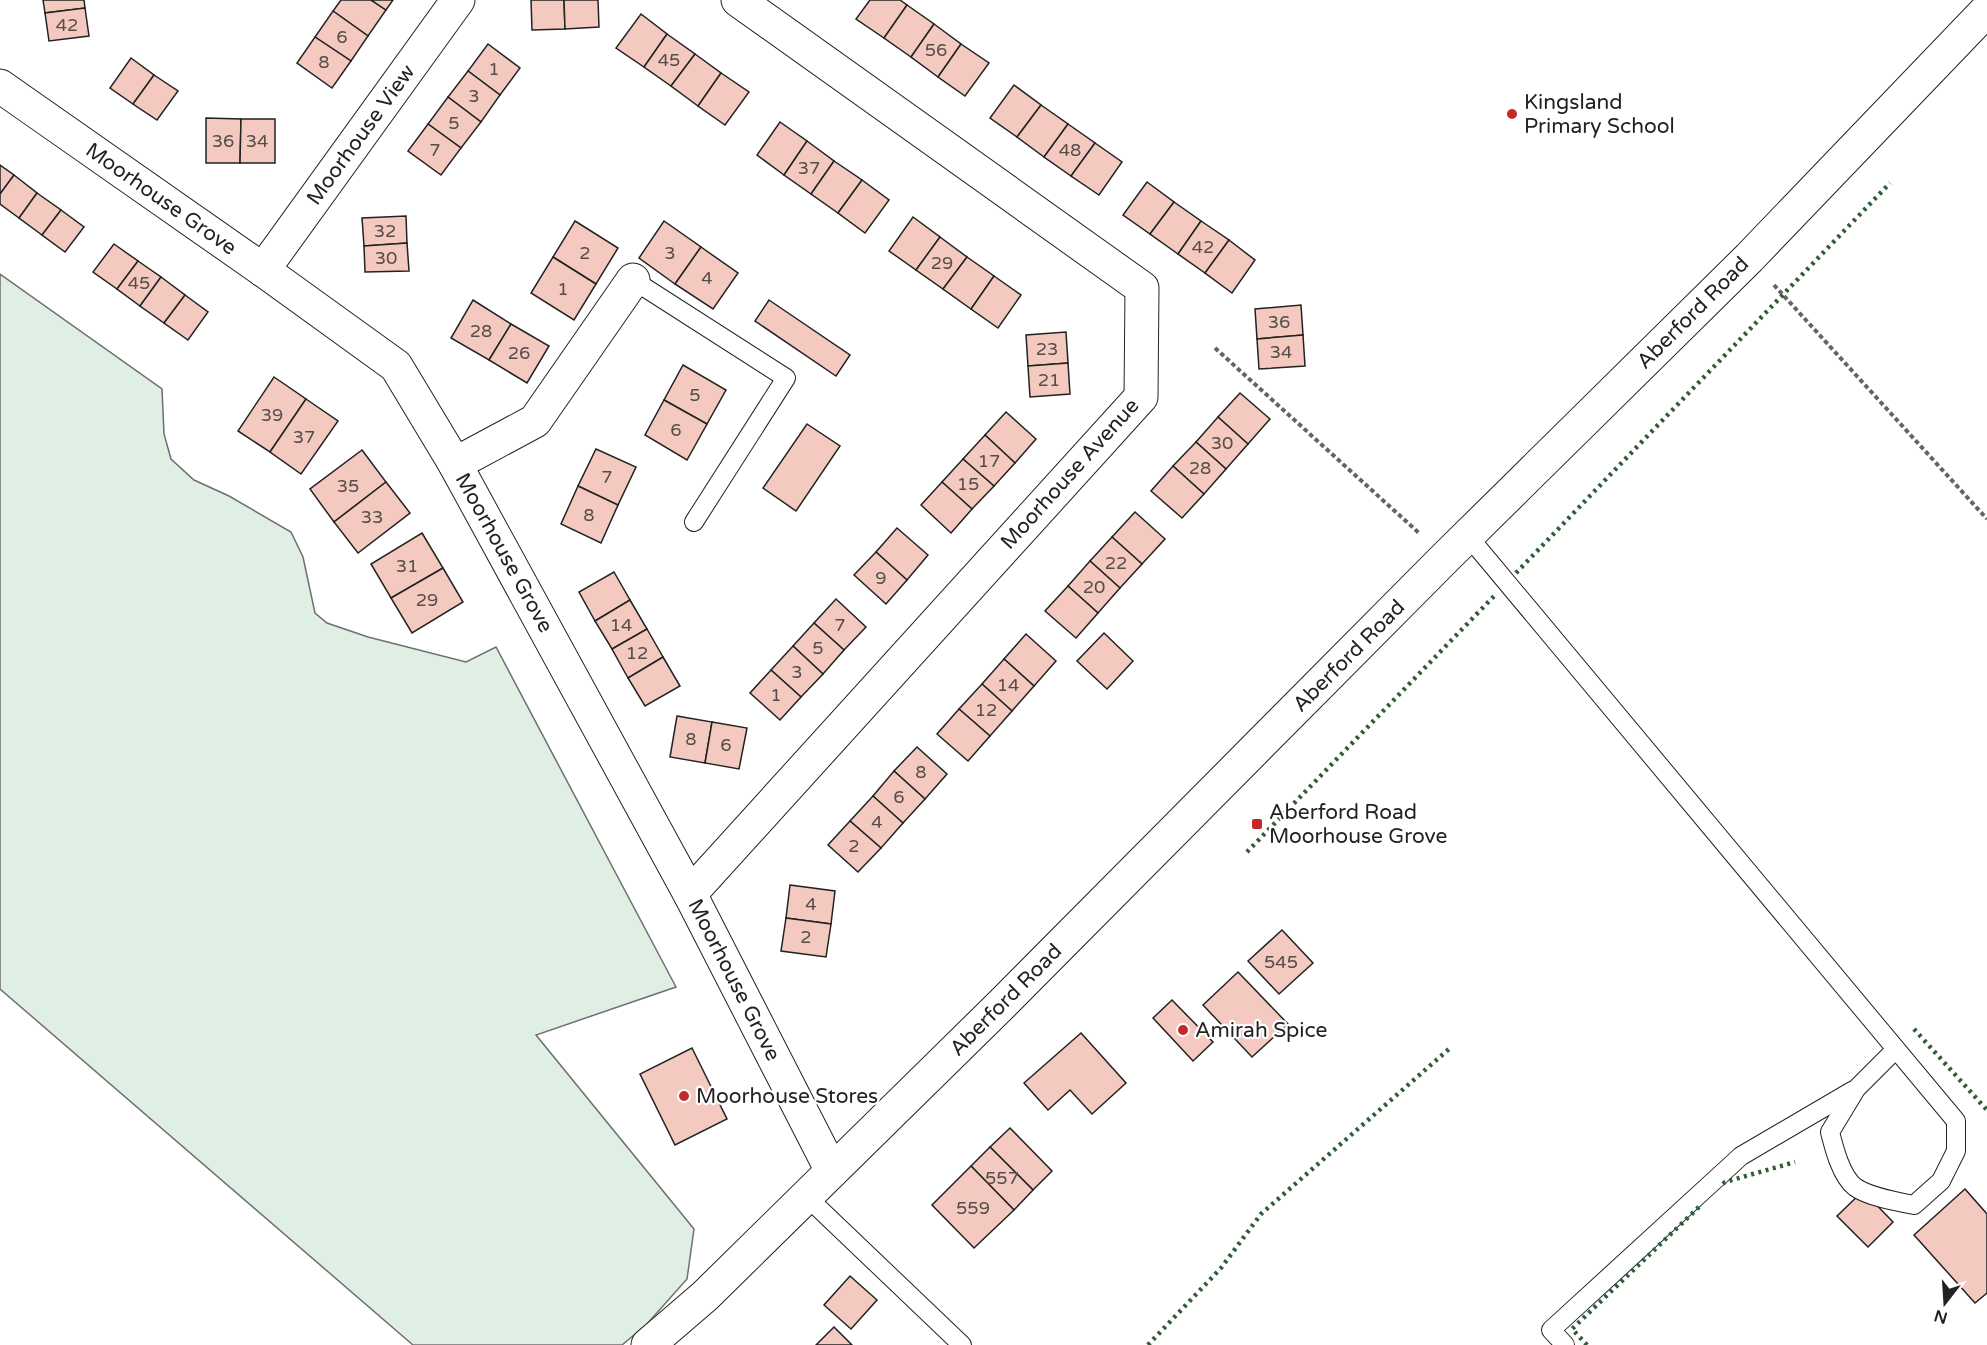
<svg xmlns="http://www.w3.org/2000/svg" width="1987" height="1345" font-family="'Varela Round',sans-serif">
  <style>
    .green { fill: #e0efe3; stroke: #6f6f6f; stroke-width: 1.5 }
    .building { fill: #f3c9c0; stroke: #222; stroke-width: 1.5 }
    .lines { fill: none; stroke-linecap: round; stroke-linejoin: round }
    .service-casing { stroke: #222; stroke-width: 20 }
    .minor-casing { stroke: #222; stroke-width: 35 }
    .primary-casing { stroke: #222; stroke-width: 35 }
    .path { stroke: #646464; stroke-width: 4; stroke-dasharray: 4.5 3; stroke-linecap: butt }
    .service { stroke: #fff; stroke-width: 18 }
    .minor { stroke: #fff; stroke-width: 33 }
    .primary { stroke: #fff; stroke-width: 33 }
    .hedge { stroke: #2f5e38; stroke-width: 4.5; stroke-dasharray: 3 4.5; stroke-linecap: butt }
    .poi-dot { fill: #c62828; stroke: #fff; stroke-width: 2 }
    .labels { text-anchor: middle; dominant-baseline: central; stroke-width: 4.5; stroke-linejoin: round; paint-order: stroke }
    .number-label { font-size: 18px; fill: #564c4a }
    .poi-label { font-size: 21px; fill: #222; stroke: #fff; text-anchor: start }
    .street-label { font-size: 21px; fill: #222; stroke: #fff }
  </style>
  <rect width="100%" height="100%" fill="#fff"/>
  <!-- green -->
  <polygon class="green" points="0,274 162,389 164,434 171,459 194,480 229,496 291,532 303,557 315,613 327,623 368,637 466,662 496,647 676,987 536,1035 694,1229 687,1279 647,1324 622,1345 413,1345 0,989"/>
  <!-- building -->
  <g class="building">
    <polygon points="43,0 84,0 85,8 45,13"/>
    <polygon points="341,0 371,0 386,10 368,36 333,11"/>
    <polygon points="371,0 393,0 386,10"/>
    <polygon points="531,0 564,0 565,29 532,30"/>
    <polygon points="564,0 598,0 599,27 565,29"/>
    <polygon points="870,0 900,0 907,5 884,38 856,19"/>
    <polygon points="907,5 934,24 911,57 884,38"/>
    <polygon points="85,8 89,36 49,41 45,13"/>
    <polygon points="333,11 368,36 351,61 315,37"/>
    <polygon points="641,14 667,34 644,67 616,48"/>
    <polygon points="934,24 961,44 938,77 911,57"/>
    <polygon points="667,34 695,54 671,86 644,67"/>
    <polygon points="315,37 351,61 332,88 297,63"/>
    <polygon points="488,44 520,68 500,95 468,71"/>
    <polygon points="961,44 989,63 965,96 938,77"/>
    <polygon points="695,54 721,73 698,106 671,86"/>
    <polygon points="131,58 154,75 133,104 110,88"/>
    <polygon points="468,71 500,95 481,122 448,97"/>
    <polygon points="721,73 749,92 725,125 698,106"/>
    <polygon points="154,75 178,91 157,120 133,104"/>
    <polygon points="1014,85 1041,105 1017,137 990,118"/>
    <polygon points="448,97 481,122 461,148 428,124"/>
    <polygon points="1041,105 1068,124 1044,157 1017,137"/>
    <polygon points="206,118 241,119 240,163 206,163"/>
    <polygon points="241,119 275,119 275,163 240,163"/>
    <polygon points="780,122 807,141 784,175 757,155"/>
    <polygon points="428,124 461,148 441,175 408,151"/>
    <polygon points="1068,124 1095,143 1071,176 1044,157"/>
    <polygon points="807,141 834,161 811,194 784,175"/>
    <polygon points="1095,143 1122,162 1099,195 1071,176"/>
    <polygon points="834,161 862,180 838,213 811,194"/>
    <polygon points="0,165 14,175 0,194"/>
    <polygon points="14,175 37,193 19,218 0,204 0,194"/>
    <polygon points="862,180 889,200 865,233 838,213"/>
    <polygon points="1147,182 1174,202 1150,234 1123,215"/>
    <polygon points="37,193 61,210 42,235 19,218"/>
    <polygon points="1174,202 1201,221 1178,254 1150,234"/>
    <polygon points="61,210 84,227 65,252 42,235"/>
    <polygon points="406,216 407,243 364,246 362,218"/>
    <polygon points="913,217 940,237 916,270 889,251"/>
    <polygon points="575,221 618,248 596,284 553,257"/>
    <polygon points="664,221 701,247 675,284 639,258"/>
    <polygon points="1201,221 1229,240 1205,273 1178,254"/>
    <polygon points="940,237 967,257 943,289 916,270"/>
    <polygon points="1229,240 1255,260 1232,293 1205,273"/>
    <polygon points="407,243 409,271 365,272 364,246"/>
    <polygon points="114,244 138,261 117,289 93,272"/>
    <polygon points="701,247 738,273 713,309 675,284"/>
    <polygon points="553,257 596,284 574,320 531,293"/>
    <polygon points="967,257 994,276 971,309 943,289"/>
    <polygon points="138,261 161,277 140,306 117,289"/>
    <polygon points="994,276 1021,295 998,328 971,309"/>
    <polygon points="161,277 185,295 164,323 140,306"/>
    <polygon points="185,295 208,312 188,340 164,323"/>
    <polygon points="473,300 511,324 489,360 451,338"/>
    <polygon points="769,300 850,355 836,376 755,321"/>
    <polygon points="1301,305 1303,335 1257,339 1255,309"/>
    <polygon points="511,324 549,346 527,383 489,360"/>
    <polygon points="1066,332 1068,363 1028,366 1026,335"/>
    <polygon points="1303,335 1305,366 1259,369 1257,339"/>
    <polygon points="1068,363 1070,394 1030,397 1028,366"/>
    <polygon points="683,365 726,390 707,424 664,400"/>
    <polygon points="274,377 306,399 270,452 238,431"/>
    <polygon points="1240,393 1270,419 1248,444 1218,417"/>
    <polygon points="306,399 338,421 301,474 270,452"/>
    <polygon points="664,400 707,424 687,460 645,435"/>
    <polygon points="1006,412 1036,439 1015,463 985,435"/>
    <polygon points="1218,417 1248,444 1226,469 1196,442"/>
    <polygon points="807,424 840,446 796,511 763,488"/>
    <polygon points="985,435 1015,463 994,486 963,459"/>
    <polygon points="1196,442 1226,469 1204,494 1173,466"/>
    <polygon points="596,449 636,467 618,505 578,486"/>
    <polygon points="362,450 386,482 334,522 310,489"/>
    <polygon points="963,459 994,486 972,509 942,482"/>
    <polygon points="1173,466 1204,494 1182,518 1151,491"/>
    <polygon points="386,482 410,513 358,553 334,522"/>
    <polygon points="942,482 972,509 951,533 921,505"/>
    <polygon points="578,486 618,505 601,543 561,524"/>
    <polygon points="1135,512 1165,539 1142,564 1112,537"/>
    <polygon points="897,528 928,555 907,580 876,552"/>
    <polygon points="422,533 443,568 391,598 371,564"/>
    <polygon points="1112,537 1142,564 1120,588 1090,561"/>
    <polygon points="876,552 907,580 886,604 854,575"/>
    <polygon points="1090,561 1120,588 1098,613 1068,586"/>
    <polygon points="443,568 463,602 412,633 391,598"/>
    <polygon points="614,572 630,600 595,621 579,592"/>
    <polygon points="1068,586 1098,613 1076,638 1045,611"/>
    <polygon points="836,599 866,627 844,650 814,623"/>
    <polygon points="630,600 647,629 612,649 595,621"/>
    <polygon points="814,623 844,650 823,674 793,646"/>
    <polygon points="647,629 663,657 628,678 612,649"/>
    <polygon points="1104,633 1133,661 1107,689 1077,661"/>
    <polygon points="1026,634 1056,661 1034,686 1004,659"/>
    <polygon points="793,646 823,674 801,697 771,670"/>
    <polygon points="663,657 680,686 645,706 628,678"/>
    <polygon points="1004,659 1034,686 1012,711 982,684"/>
    <polygon points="771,670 801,697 780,720 750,693"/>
    <polygon points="982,684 1012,711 990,736 959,709"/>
    <polygon points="959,709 990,736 968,761 937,734"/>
    <polygon points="677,716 712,722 705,763 670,757"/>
    <polygon points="712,722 747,728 739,769 705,763"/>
    <polygon points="917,747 947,774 925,799 894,771"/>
    <polygon points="894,771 925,799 903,823 873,796"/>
    <polygon points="873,796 903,823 881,848 850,821"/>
    <polygon points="850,821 881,848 858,872 828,845"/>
    <polygon points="790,885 835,891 831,924 786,918"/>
    <polygon points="786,918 831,924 826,957 781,951"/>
    <polygon points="1282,930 1313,963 1279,994 1248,961"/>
    <polygon points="1238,972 1288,1024 1252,1057 1203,1005"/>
    <polygon points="1172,1000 1213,1042 1193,1061 1153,1018"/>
    <polygon points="1081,1033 1126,1083 1092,1114 1070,1090 1048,1110 1024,1083"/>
    <polygon points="692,1048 727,1119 675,1145 640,1074"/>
    <polygon points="1010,1128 1052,1171 1033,1190 990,1147"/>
    <polygon points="990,1147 1033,1190 1014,1210 971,1166"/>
    <polygon points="971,1166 1014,1210 974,1248 932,1205"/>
    <polygon points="1965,1189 1987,1214 1987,1293 1975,1303 1914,1235"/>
    <polygon points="1863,1191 1893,1222 1868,1247 1837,1216"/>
    <polygon points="850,1276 877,1300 851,1329 824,1305"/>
    <polygon points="834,1327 852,1345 816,1345"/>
  </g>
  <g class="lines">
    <!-- service casing -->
    <g class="service-casing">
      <g id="service">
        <polyline points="633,280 786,378 694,522"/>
        <path d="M1468 536 1956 1121V1151L1941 1181 1914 1205C1898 1202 1869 1197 1855 1187 1841 1176 1834 1148 1830 1132L1856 1089 1896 1049"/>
        <polyline points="807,1197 962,1345"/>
        <polyline points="1565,1345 1551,1330 1741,1156 1852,1091"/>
      </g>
    </g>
    <!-- minor casing -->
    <g class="minor-casing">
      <g id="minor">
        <polyline points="0,86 263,270 396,366 455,464 690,894 832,1171"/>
        <polyline points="263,270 458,0"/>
        <polyline points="455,464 535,421 633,280"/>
        <polyline points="690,894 1141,397 1142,288 738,0"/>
      </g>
    </g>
    <!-- primary casing -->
    <g class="primary-casing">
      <polyline id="primary" points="648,1345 705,1296 1002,1004 1446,557 1749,258 1987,10"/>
    </g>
    <!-- path -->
    <g class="path">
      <polyline points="1774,285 1987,519"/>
      <polyline points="1215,348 1419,533"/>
    </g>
    <!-- service -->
    <use href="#service" class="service"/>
    <!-- minor -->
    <use href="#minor" class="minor"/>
    <!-- primary -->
    <use href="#primary" class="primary"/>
    <!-- hedge -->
    <g class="hedge">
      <polyline points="1516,573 1890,183"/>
      <polyline points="1247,852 1497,593"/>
      <polyline points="1914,1029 1987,1110"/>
      <polyline points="1723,1184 1725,1182 1795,1162"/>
      <polyline points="1148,1345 1221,1268 1261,1214 1449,1049"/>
      <polyline points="1587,1345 1572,1329 1701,1205"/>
    </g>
  </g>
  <!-- markers -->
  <g class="poi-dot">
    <circle cx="1512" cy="114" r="6"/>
    <rect x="1251" y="818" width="12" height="12" rx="3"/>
    <circle cx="1183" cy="1030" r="6"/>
    <circle cx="684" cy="1096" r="6"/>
  </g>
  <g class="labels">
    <!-- number labels -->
    <g class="number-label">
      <text x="67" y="25">42</text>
      <text x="342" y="37">6</text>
      <text x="936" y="50">56</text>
      <text x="669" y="60">45</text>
      <text x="324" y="62">8</text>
      <text x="494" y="69">1</text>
      <text x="474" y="96">3</text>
      <text x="454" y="123">5</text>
      <text x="223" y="141">36</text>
      <text x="257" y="141">34</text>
      <text x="435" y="150">7</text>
      <text x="1070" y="150">48</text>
      <text x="809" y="168">37</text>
      <text x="385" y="231">32</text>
      <text x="1203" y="247">42</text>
      <text x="585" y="253">2</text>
      <text x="670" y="253">3</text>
      <text x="386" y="258">30</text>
      <text x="942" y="263">29</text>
      <text x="707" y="278">4</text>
      <text x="139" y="283">45</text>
      <text x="563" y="289">1</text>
      <text x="1279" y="322">36</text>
      <text x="481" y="331">28</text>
      <text x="1047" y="349">23</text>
      <text x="1281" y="352">34</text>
      <text x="519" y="353">26</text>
      <text x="1049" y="380">21</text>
      <text x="695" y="395">5</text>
      <text x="272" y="415">39</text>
      <text x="676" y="430">6</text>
      <text x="304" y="437">37</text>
      <text x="1222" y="443">30</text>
      <text x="989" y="461">17</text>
      <text x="1200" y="468">28</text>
      <text x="607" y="477">7</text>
      <text x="968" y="484">15</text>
      <text x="348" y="486">35</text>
      <text x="589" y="515">8</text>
      <text x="372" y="517">33</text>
      <text x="1116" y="563">22</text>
      <text x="407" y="566">31</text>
      <text x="881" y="578">9</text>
      <text x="1094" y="587">20</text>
      <text x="427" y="600">29</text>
      <text x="621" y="625">14</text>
      <text x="840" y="625">7</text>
      <text x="818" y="648">5</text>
      <text x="637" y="653">12</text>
      <text x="797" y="672">3</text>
      <text x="1008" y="685">14</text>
      <text x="776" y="695">1</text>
      <text x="986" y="710">12</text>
      <text x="691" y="739">8</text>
      <text x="726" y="745">6</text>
      <text x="921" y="772">8</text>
      <text x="899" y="797">6</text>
      <text x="877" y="822">4</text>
      <text x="854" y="846">2</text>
      <text x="811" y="904">4</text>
      <text x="806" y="937">2</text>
      <text x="1281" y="962">545</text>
      <text x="1002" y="1178">557</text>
      <text x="973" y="1208">559</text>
    </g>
    <!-- poi labels -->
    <g class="poi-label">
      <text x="1524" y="102">Kingsland<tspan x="1524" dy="24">Primary School</tspan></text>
      <text x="1269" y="812">Aberford Road<tspan x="1269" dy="24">Moorhouse Grove</tspan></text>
      <text x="1195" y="1030">Amirah Spice</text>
      <text x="696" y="1096">Moorhouse Stores</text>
    </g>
    <!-- street labels -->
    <g class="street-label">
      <text transform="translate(361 135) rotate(-54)">Moorhouse View</text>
      <text transform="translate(161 199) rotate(35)">Moorhouse Grove</text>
      <text transform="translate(1693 313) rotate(-45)">Aberford Road</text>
      <text transform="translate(1070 474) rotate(-48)">Moorhouse Avenue</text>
      <text transform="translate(504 553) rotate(61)">Moorhouse Grove</text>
      <text transform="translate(1349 656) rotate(-45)">Aberford Road</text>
      <text transform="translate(734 980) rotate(63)">Moorhouse Grove</text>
      <text transform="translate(1006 1000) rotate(-45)">Aberford Road</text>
    </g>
  </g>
  <!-- north arrow -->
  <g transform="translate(1945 1303) rotate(197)" stroke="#ffffff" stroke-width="4.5" paint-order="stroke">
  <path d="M0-4.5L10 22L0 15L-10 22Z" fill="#222222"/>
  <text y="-9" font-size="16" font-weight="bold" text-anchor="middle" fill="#222222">N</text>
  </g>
</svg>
